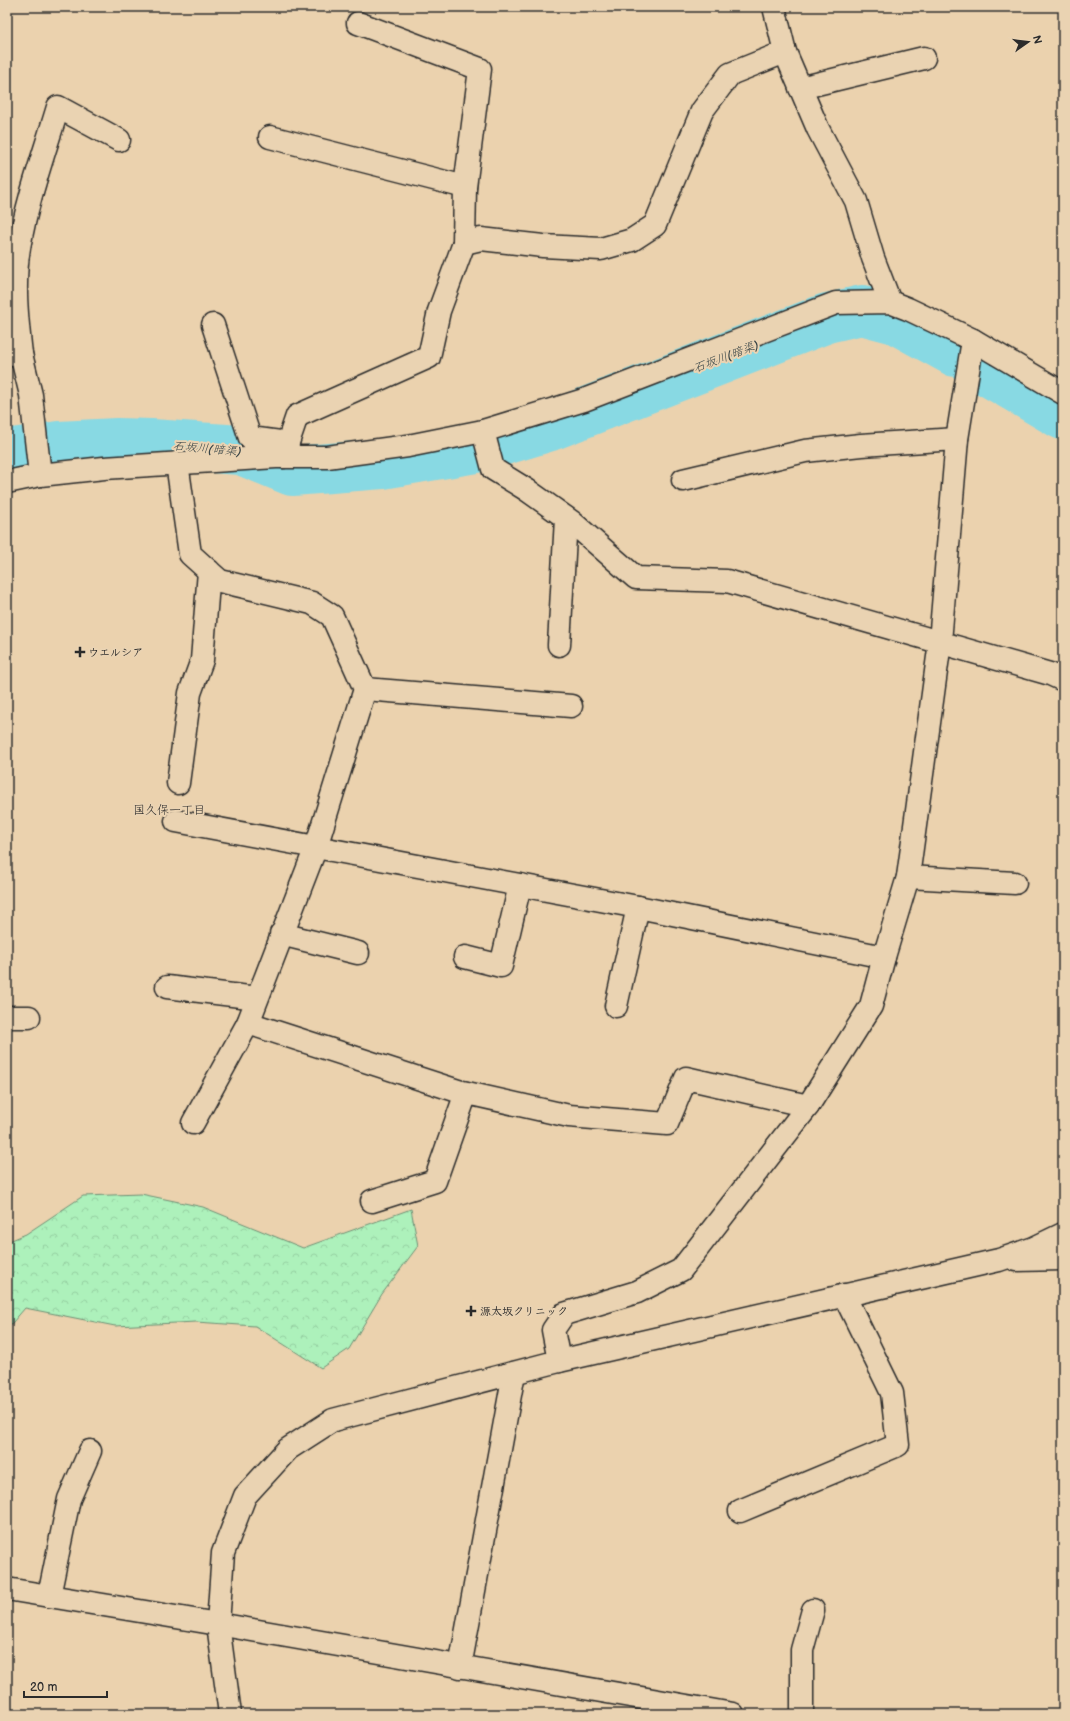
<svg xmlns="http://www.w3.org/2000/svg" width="1070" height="1721" font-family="'Balsamiq Sans','Klee One',sans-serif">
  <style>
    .forest { fill: url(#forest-crowns); stroke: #6c8e73 }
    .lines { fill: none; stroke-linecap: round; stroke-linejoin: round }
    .river { stroke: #88d9e3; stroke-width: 50 }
    .minor-casing { stroke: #2b2b2b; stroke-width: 25 }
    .minor { stroke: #ead3b2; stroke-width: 22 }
    .poi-dot { fill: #2b2b2b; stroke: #ead3b2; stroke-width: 1.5 }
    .labels { text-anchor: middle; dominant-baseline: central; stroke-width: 4; stroke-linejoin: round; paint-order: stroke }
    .poi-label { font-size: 11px; font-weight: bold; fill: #2b2b2b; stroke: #ead3b2; text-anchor: start }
    .water-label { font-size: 12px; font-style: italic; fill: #394547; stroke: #ead3b2 }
    .neighbourhood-label { font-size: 12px; fill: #2b2b2b; stroke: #ead3b2 }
  </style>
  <defs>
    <pattern id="forest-crowns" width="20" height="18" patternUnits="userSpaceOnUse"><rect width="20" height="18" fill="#adf1bb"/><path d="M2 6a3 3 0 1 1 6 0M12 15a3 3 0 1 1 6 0" fill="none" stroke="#95cfa1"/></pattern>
  </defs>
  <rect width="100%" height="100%" fill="#ebd2ae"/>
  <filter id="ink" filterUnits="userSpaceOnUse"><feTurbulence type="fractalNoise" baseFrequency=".025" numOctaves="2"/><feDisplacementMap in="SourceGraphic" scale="8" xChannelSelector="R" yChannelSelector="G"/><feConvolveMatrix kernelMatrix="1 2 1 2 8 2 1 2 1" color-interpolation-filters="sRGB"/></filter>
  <g filter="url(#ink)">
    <!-- forest -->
    <polygon class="forest" points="141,1194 203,1207 303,1248 411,1209 418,1246 382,1294 349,1349 321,1368 255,1326 196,1322 115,1326 25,1308 7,1329 7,1242 26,1234 83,1196"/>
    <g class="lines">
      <!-- river -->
      <g class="river">
        <polyline points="974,363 1063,415"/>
        <polyline points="494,443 550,426 827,318 862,310 896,319 956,352"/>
        <polyline points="7,454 59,446 117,443 151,444 241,450 292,471 382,464 475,448"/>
      </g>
      <!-- minor casing -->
      <g class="minor-casing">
        <g id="minor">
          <polyline points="774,7 785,52 818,129 856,201 873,258 890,302"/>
          <polyline points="800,88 924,58"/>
          <polyline points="270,137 465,187"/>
          <polyline points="464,243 481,239 543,246 601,249 632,240 655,225 702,111 730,74 785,52"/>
          <polyline points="213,325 250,438 288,443"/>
          <path d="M21 354C17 319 13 283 19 248 27 200 44 154 58 107L119 140"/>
          <polyline points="7,355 21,354 31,395 40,475"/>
          <polyline points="483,431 493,469 527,490 572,522 636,578 727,581 1050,674 1063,680"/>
          <polyline points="283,457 297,416 429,357 439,311 464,243 465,187 480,69 358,23"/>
          <polyline points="177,463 190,554 220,581 312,603 332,616 365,689 316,847 248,1023 193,1123"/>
          <polyline points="683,480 805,451 861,445 957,439"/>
          <polyline points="7,482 40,475 104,468 276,457 327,457 408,446 483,431 584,400 836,303 890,302 908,309 973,340 1063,393"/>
          <polyline points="559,645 566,518"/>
          <polyline points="365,689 571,706"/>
          <polyline points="178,783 190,693 202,660 209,571"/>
          <polyline points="176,821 638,907 884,957"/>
          <polyline points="908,877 1015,883"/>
          <polyline points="281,934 358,953"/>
          <polyline points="465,957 501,966 520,885"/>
          <polyline points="167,987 257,998"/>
          <polyline points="616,1006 638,907"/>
          <polyline points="7,1017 29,1017"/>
          <polyline points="248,1023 458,1091 569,1116 667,1124 686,1078 808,1106"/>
          <polyline points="372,1201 435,1181 466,1093"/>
          <polyline points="1016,1260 1063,1259"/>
          <polyline points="559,1361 553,1330 564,1314 637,1292 681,1270 808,1106 871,1006 884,957 908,877 940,642 957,439 973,340"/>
          <polyline points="740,1511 898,1445 892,1393 844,1295"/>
          <polyline points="7,1589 218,1624 733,1714"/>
          <polyline points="49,1596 69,1499 90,1451"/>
          <polyline points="460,1667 514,1373"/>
          <polyline points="230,1714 218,1624 223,1553 245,1496 288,1449 333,1420 559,1361 999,1260 1034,1248 1063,1234"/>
          <polyline points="802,1714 802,1650 813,1610"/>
        </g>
      </g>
      <!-- minor -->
      <use href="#minor" class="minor"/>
    </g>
  </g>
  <!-- markers -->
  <g class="poi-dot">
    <path d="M78 646h4v4h4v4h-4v4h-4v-4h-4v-4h4z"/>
    <path d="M469 1305h4v4h4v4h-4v4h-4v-4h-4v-4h4z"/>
  </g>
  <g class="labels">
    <!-- poi labels -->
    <g class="poi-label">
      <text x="88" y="652">ウエルシア</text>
      <text x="480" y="1311">源太坂クリニック</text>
    </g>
    <!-- water labels -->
    <g class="water-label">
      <text transform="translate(726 357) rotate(-21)">石坂川(暗渠)</text>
      <text transform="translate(207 449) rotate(5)">石坂川(暗渠)</text>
    </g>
    <!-- neighbourhood labels -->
    <g class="neighbourhood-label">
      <text x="169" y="810">国久保一丁目</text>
    </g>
  </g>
  <!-- margin -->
  <rect width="1070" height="1721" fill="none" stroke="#ead3b2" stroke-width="24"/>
  <rect x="12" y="12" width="1046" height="1697" fill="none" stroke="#2b2b2b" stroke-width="1.5" filter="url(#ink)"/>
  <!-- north arrow -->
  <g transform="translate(1028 42) rotate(76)" stroke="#ead3b2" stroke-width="3" paint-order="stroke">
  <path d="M0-3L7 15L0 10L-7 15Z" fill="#2b2b2b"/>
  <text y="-6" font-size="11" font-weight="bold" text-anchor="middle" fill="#2b2b2b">N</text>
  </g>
  <!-- scale -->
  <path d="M24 1691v6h83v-6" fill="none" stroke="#2b2b2b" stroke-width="2"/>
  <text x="30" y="1691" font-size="12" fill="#2b2b2b" stroke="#ead3b2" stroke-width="3" paint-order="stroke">20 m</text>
</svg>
